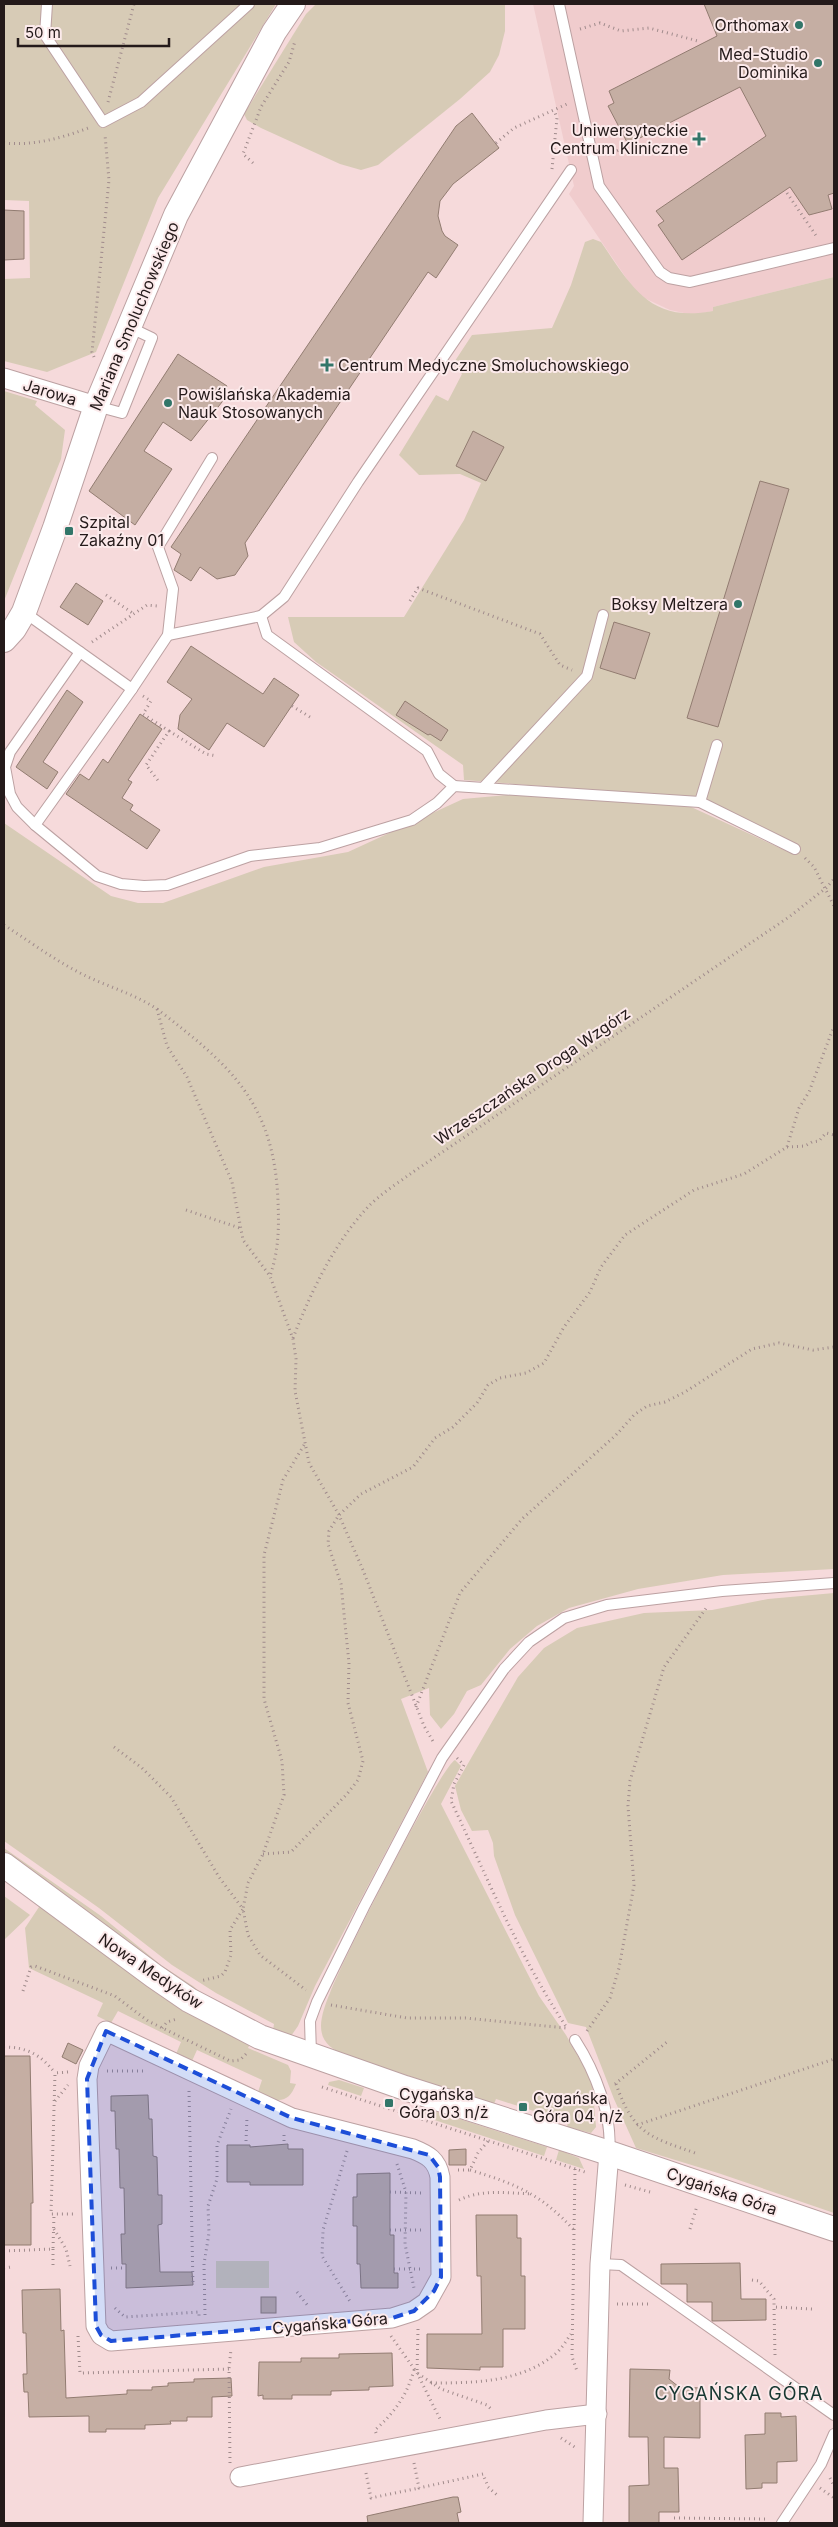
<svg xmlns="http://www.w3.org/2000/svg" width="838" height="2527" font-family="Inter,sans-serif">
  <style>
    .built { fill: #f0cccd }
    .green { fill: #d7cbb6 }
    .building { fill: #c5aea3; stroke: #927c71 }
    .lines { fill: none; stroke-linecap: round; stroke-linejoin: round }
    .service-casing { stroke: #bca1a2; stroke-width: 12 }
    .minor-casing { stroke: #bca1a2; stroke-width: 21 }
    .tertiary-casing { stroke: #bca1a2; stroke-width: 26 }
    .path { stroke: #a08b8c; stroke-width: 3; stroke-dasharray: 1 4; stroke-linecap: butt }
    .service { stroke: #fff; stroke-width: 10 }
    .minor { stroke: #fff; stroke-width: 19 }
    .tertiary { stroke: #fff; stroke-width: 24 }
    .marked { fill: #1d4ed8; fill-opacity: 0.2; stroke: #1d4ed8; stroke-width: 4; stroke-dasharray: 10 6; stroke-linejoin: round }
    .poi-dot { fill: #327669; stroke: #fceaeb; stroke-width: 2 }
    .labels { text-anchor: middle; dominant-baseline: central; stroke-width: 4; stroke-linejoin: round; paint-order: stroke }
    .poi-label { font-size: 16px; fill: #241a1a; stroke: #fceaeb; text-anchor: start }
    .street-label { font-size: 16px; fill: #241a1a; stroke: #fceaeb }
    .neighbourhood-label { font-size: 18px; letter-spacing: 1px; fill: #173731; stroke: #fceaeb }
  </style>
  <rect width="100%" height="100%" fill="#f6dadb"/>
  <!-- built -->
  <polygon class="built" points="533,4 834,4 834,277 713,307 713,311 693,315 670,310 642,297 633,288 569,194 574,186"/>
  <!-- green -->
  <g class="green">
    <polygon points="4,4 276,4 158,198 96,352 47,372 4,361 4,279 30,278 29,201 4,200"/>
    <polygon points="316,4 505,4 505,31 499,55 490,72 460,99 378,165 361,170 340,164 261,128 247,120 244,114 306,14"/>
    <path d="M593 239 601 242C632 287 650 323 713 311V307L834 277V1569L723 1575 638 1589 569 1608 537 1626 510 1649 481 1685 467 1691 454 1714 441 1729 430 1715 429 1688 401 1699 428 1772 315 1986 298 2026 291 2036 273 2030 274 2024 216 1993 172 1965 99 1908 4 1841V823L111 896 138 903H163L264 867 348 852 463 799 507 795 689 806 793 854 798 840 795 847 698 798 464 780 463 765 316 662 294 642 288 617H404L464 520 481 483 460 474 419 475 399 455 436 395 448 401 462 374 453 364 472 335 552 328 571 285 585 242Z"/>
    <polygon points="4,391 37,401 35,405 65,430 61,459 4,601"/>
    <polygon points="834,1593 834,2213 721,2174 636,2148 614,2099 586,2027 568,2023 515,1915 494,1856 493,1843 488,1830 472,1831 461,1810 455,1786 518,1677 544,1648 577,1628 644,1613 712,1610 768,1599"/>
    <path d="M455 1760 461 1766 441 1804 539 1996 566 2035 592 2081 596 2127 591 2133 567 2127 568 2122 496 2099 494 2104 345 2055C331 2049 321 2042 321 2026 321 2016 326 2002 330 1993 341 1964 439 1769 455 1760Z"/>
    <path d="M4 1848 101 1916 161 1965 193 1986 206 1997C137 1950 72 1900 4 1853Z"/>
    <polygon points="4,1896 30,1915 4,1940"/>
    <path d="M41 1904 250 2044 248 2048 288 2065 291 2071 290 2083 296 2084C290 2099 283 2103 268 2098 264 2096 261 2095 258 2092L262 2080 197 2050 192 2061 176 2054 181 2042 118 2011 111 2023 97 2016 103 2003 29 1968 25 1928Z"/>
    <polygon points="339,2080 364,2088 361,2096 328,2085 329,2082"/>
    <polygon points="422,2107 547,2147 544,2156 419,2115"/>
    <polygon points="559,2150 579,2158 584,2169 556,2160"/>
    <rect x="216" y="2261" width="53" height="27"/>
  </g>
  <!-- building -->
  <g class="building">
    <polygon points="704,4 834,4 834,193 828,195 832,209 809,215 790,187 682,260 658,225 664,221 656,211 766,136 740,87 628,144 608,106 614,103 609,91 717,36"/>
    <polygon points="472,113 499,148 453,184 440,201 438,216 442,231 445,236 458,245 436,278 428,272 245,543 248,556 235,575 217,579 200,567 191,581 174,570 181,554 171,547 456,126"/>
    <polygon points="4,210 24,211 24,259 4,260"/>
    <polygon points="178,354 227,386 222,394 226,397 191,441 163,422 144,451 172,469 135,525 89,491"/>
    <polygon points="473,431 504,447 486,481 456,466"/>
    <polygon points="760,481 789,489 718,727 687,718"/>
    <polygon points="76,583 103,601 88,625 60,607"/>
    <polygon points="614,622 650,633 635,679 600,668"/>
    <polygon points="191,646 263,694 274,678 299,695 264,747 227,723 209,750 178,729 180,715 192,699 167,682"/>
    <polygon points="67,690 83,702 43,762 58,772 47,789 16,767"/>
    <polygon points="405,701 448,730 441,741 430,734 428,735 396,715"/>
    <polygon points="140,714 162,729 128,780 132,782 122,798 133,805 130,810 160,830 147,849 66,794 80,774 89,780 103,759 108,763"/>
    <polygon points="68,2043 83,2050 76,2064 62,2057"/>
    <polygon points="4,2056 30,2056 33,2203 31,2203 31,2245 4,2245"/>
    <polygon points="148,2095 149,2119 152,2119 153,2156 157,2157 158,2195 162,2195 162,2224 158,2225 160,2272 192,2272 193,2285 126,2288 126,2264 122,2264 121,2234 125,2234 124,2188 120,2188 119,2149 116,2149 115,2111 111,2111 111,2096"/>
    <polygon points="288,2144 288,2149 303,2149 303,2185 250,2185 250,2182 227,2182 227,2145 250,2145 250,2147"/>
    <polygon points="466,2149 466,2165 449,2165 449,2150"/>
    <polygon points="390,2173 390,2235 394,2235 394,2273 398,2273 398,2288 361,2288 360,2264 357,2264 357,2226 353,2226 353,2197 357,2197 357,2174"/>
    <polygon points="476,2215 517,2215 517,2238 521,2238 521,2276 525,2276 525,2329 503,2329 503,2367 480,2367 480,2370 427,2368 427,2334 482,2334 481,2276 477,2276"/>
    <polygon points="740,2263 741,2299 766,2299 766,2320 712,2321 712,2302 687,2302 687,2284 661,2284 661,2264"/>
    <polygon points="60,2289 61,2331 64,2330 66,2398 127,2394 127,2390 152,2390 152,2387 168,2386 168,2383 194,2382 194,2379 231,2378 232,2396 212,2397 212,2417 187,2417 187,2421 170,2421 171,2424 145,2425 145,2429 106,2429 106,2432 89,2432 89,2416 29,2417 28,2392 24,2392 23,2374 27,2374 26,2333 23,2333 22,2290"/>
    <rect x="261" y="2297" width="15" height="16"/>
    <polygon points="392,2353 393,2386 369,2387 369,2390 331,2391 331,2395 292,2395 292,2399 263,2399 263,2395 258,2396 259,2362 301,2362 301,2358 339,2358 339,2354"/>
    <polygon points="630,2369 670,2370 669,2379 679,2387 700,2388 700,2438 664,2437 664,2468 678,2468 679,2512 659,2512 659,2523 629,2523 629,2486 649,2485 648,2437 629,2437"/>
    <polygon points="765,2413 781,2413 781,2417 796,2416 797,2461 777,2462 777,2483 762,2483 762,2488 746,2489 745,2435 765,2434"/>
    <polygon points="453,2497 458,2497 461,2512 457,2513 459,2523 368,2523 367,2516"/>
  </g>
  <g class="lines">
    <!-- service casing -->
    <g class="service-casing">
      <g id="service">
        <polyline points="47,4 45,35 103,122 141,102 249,4"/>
        <polyline points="559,4 599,186 660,272 669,278 690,282 834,248"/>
        <polyline points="96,406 122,413 152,338 129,327"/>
        <polyline points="24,612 80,652 10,752 5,767 10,794 17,807 35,825 97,876 121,884 144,886 167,885 250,856 320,848 412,820 437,803 454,786 700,802 795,849"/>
        <polyline points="261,616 284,597 358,482 571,170"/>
        <polyline points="168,635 261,616 267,635 427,751 439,774 454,786"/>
        <polyline points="80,652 132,689 168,635 173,589 158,547 212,458"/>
        <polyline points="483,788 587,676 603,615"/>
        <polyline points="700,802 717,745"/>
        <polyline points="35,825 132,689"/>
        <path d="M575 2040C595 2071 613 2116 609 2153"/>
        <polyline points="311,2055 310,2021 317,2002 364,1907 442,1758 504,1669 529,1642 564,1618 607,1605 722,1591 834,1583"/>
        <polyline points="600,2264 621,2265 834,2415"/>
        <polyline points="782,2523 821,2464 834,2434"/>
      </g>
    </g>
    <!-- minor casing -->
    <g class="minor-casing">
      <g id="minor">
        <polyline points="4,378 96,406"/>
        <path d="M106 2031 292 2118 413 2149C428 2155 437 2160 440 2177L441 2277 427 2302 414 2311 392 2318 111 2341 101 2335 96 2326 87 2079 89 2066Z"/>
        <polyline points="240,2477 546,2420 597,2414"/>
        <polyline points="593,2523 600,2264 609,2153"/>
      </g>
    </g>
    <!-- tertiary casing -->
    <g class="tertiary-casing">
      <g id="tertiary">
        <polyline points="4,640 14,629 24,612 55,528 96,406 176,215 274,32 293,4"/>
        <polyline points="4,1865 154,1976 189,2000 260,2037 405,2088 609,2153 834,2229"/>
      </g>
    </g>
    <!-- path -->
    <g class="path">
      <polyline points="580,29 600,23 621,31 649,28 698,41"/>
      <polyline points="108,102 134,4"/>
      <path d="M4 143C34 146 62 138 91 127"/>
      <polyline points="496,143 514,128 567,104"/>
      <polyline points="608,155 623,148"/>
      <polyline points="253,163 243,154 261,107 289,62 295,41"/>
      <polyline points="552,169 557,118 554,110"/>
      <polyline points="787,193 817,237"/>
      <polyline points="94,357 92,352 109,180 105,135"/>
      <polyline points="106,595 134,614"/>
      <polyline points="410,601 418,588 540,634 560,665 572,670"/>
      <polyline points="92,642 147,605 157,606"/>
      <polyline points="143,696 151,701 143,714 169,731 146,765 160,783"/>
      <polyline points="292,706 310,717"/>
      <polyline points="169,731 206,754 217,756"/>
      <polyline points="805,858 814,867 834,906"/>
      <path d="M4 925C29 941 53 959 80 973 105 986 133 993 157 1009L167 1046 187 1077 232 1182 243 1240 270 1276 293 1339 296 1359 295 1391 309 1463 339 1515 363 1570 424 1726 434 1743"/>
      <path d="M157 1009C230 1065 274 1102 278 1201 279 1227 279 1250 270 1276"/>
      <polyline points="787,1147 805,1146 812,1142 819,1141 826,1133 834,1135"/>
      <polyline points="186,1210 240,1228"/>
      <path d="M293 1338C311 1292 333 1245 367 1208 380 1194 398 1183 413 1172L789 917 826 888 834 879"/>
      <polyline points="304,1445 283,1480 264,1555 264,1699 282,1761 284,1795 263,1854 248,1883 243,1909 248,1935 260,1955 306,1990"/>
      <polyline points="416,1707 460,1593 522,1519 616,1435 634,1415 647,1406 665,1402 685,1392 752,1349 779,1343 813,1350 834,1347"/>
      <polyline points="114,1747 142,1768 171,1797 219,1877 243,1909 230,1930 231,1955 225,1972 221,1976 200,1981"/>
      <path d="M457 1758 464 1765 454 1784 451 1801C487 1877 520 1958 567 2028"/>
      <polyline points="263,1854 291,1852 347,1794 358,1780 363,1761 348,1703 349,1663 341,1584 328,1544 329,1531 339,1515 361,1494 413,1467 435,1438 453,1427 477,1403 488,1385 500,1378 526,1373 544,1363 564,1327 590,1292 601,1267 625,1235 694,1190 744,1174 787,1147 799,1108 809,1092 834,1026"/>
      <polyline points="23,1991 31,1967 35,1966 115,1996 148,2021 230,2061 240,2060 246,2054"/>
      <polyline points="331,2005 407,2018 465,2018 566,2028"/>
      <polyline points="162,2028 167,2022 177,2019"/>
      <polyline points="587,2031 610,1998 619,1968 634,1885 628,1806 630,1781 664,1667 707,1607"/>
      <path d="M4 2047C27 2047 41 2055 55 2073"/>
      <polyline points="107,2071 146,2071"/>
      <polyline points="68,2072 55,2073 51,2214 74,2214"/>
      <polyline points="615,2084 667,2042"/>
      <path d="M616 2084C634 2135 650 2137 698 2154"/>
      <polyline points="322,2087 588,2173"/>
      <polyline points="189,2091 193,2286"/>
      <polyline points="55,2101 68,2085"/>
      <polyline points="637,2125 834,2059"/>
      <polyline points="284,2135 284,2144"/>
      <polyline points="246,2141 247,2117"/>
      <polyline points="347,2151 323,2230 322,2256 351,2303"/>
      <polyline points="397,2164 406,2192 405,2244 414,2288"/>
      <polyline points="575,2169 572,2357 577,2371"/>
      <polyline points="458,2170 470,2170 478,2153 488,2141"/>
      <path d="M470 2170C516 2184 541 2194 574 2230"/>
      <polyline points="625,2185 650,2192"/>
      <polyline points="390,2192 422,2193"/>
      <path d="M459 2200C482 2189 507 2193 532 2194"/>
      <polyline points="54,2229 66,2249 70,2266"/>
      <polyline points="690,2229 697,2206"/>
      <polyline points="390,2230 422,2230"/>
      <polyline points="53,2249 53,2266"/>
      <polyline points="4,2251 53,2249 54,2214"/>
      <polyline points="4,2268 11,2267"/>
      <polyline points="111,2268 126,2268"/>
      <polyline points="394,2269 424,2269"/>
      <polyline points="752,2280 759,2281 774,2299 774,2307"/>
      <polyline points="297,2292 308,2306"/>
      <polyline points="617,2304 651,2304"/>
      <polyline points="115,2308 125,2317 199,2312 199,2316"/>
      <polyline points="205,2315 204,2264 209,2233 208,2206 217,2179 217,2145 231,2109"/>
      <polyline points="418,2329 417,2373 441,2389 487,2405 493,2411"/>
      <polyline points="78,2336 80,2373 229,2369"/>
      <polyline points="391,2336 417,2373 441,2421"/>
      <polyline points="775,2355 774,2307 813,2309"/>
      <path d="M431 2383C472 2383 519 2383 554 2355 561 2350 566 2341 571 2334"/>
      <path d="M376 2433 375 2430C395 2412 407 2395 414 2370"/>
      <polyline points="561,2438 576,2448"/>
      <polyline points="230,2463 229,2369 231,2349"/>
      <polyline points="414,2463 419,2488 483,2474 488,2487 497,2495"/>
      <polyline points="366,2473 371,2498 419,2488"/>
      <polyline points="830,2478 834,2486"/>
      <polyline points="820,2488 834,2498"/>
      <polyline points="674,2523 674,2518 768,2519"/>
    </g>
    <!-- service -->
    <use href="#service" class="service"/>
    <!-- minor -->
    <use href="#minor" class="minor"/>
    <!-- tertiary -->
    <use href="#tertiary" class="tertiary"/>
  </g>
  <!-- marked area -->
  <path class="marked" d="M106 2031 292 2118 429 2155 438 2167 440 2177 441 2277 434 2291 414 2311 392 2318 111 2341 101 2335 96 2326 87 2079Z"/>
  <!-- markers -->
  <g class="poi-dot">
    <circle cx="799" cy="25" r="5"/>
    <circle cx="818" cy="63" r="5"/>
    <path d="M696.5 131.5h5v5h5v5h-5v5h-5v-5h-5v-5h5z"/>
    <path d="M324.5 357.5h5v5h5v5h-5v5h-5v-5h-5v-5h5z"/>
    <circle cx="168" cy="403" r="5"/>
    <rect x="64" y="526" width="10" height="10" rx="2.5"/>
    <circle cx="738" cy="604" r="5"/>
    <rect x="384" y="2098" width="10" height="10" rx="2.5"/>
    <rect x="518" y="2102" width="10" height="10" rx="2.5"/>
  </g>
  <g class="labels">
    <!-- poi labels -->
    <g class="poi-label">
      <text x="789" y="25" text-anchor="end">Orthomax</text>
      <text x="808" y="54" text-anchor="end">Med-Studio<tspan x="808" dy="18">Dominika</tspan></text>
      <text x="688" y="130" text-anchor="end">Uniwersyteckie<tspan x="688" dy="18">Centrum Kliniczne</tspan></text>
      <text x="338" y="365">Centrum Medyczne Smoluchowskiego</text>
      <text x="178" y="394">Powiślańska Akademia<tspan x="178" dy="18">Nauk Stosowanych</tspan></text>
      <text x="79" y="522">Szpital<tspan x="79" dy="18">Zakaźny 01</tspan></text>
      <text x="728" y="604" text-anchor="end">Boksy Meltzera</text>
      <text x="399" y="2094">Cygańska<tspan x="399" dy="18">Góra 03 n/ż</tspan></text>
      <text x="533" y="2098">Cygańska<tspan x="533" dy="18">Góra 04 n/ż</tspan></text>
    </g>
    <!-- street labels -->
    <g class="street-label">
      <text transform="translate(134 316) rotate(-67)">Mariana Smoluchowskiego</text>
      <text transform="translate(50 392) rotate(17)">Jarowa</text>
      <text transform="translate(532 1076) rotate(-34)">Wrzeszczańska Droga Wzgórz</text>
      <text transform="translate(151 1971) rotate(34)">Nowa Medyków</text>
      <text transform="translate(722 2191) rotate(19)">Cygańska Góra</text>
      <text transform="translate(330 2323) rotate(-5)">Cygańska Góra</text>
    </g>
    <!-- neighbourhood labels -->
    <g class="neighbourhood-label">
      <text x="739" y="2393">CYGAŃSKA GÓRA</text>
    </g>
  </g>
  <!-- border -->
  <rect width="838" height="2527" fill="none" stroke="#241a1a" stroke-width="10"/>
  <!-- scale -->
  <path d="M18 38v8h151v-8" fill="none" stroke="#241a1a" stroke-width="2.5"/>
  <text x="25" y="38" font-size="15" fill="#241a1a" stroke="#fceaeb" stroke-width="4" paint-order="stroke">50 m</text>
</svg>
